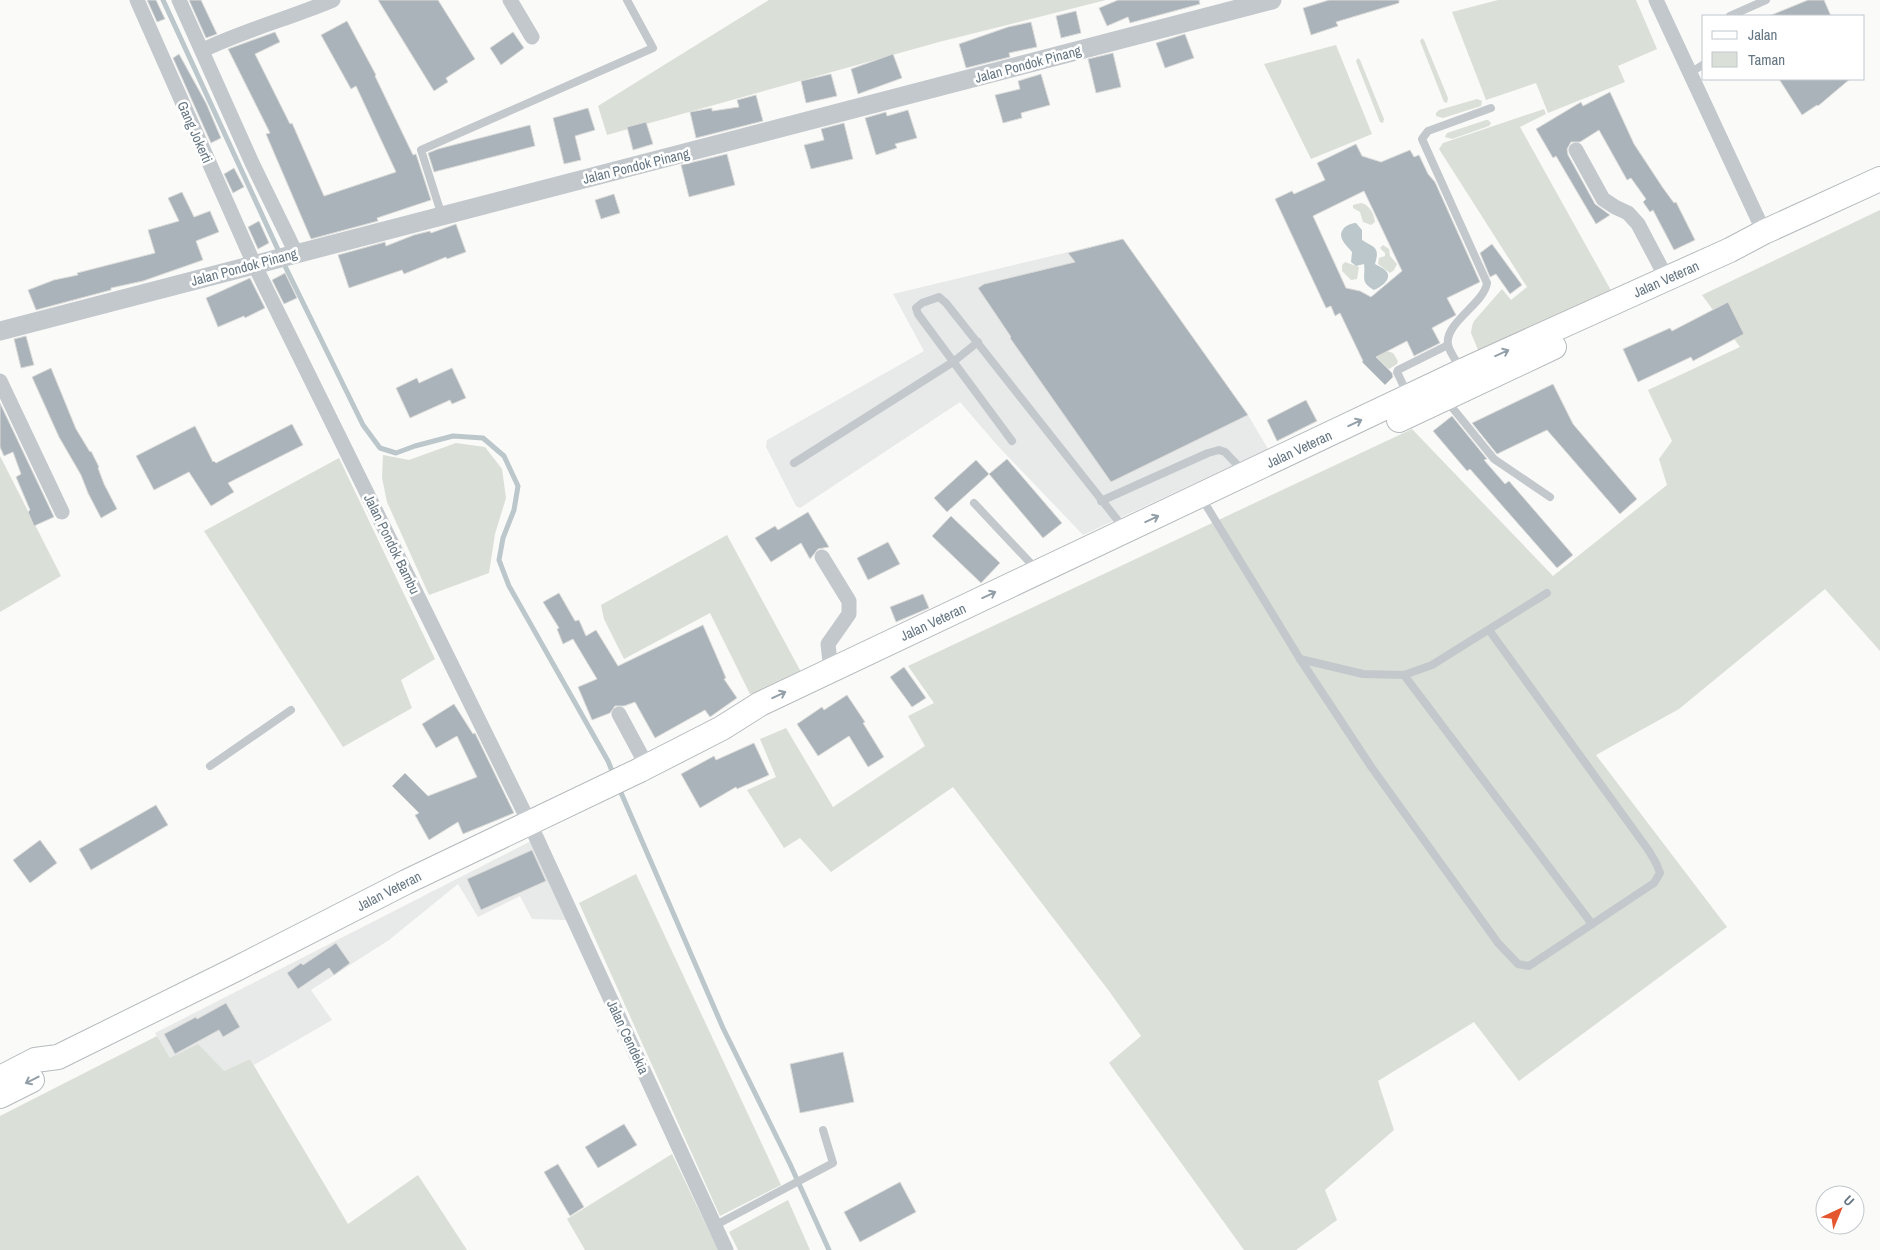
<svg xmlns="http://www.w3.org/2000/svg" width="1880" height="1250" font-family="'Archivo Narrow',sans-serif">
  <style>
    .built { fill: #e8e9e9 }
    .green { fill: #dadfd7 }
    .water { fill: #bbc7cb }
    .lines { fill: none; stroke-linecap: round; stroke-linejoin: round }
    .stream { stroke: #bbc7cb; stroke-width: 5 }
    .building { fill: #aab3b9; stroke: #dcdcda; fill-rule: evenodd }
    .primary-casing { stroke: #b5babe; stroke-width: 26 }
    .service { stroke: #c3c8cc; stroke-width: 8 }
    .minor { stroke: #c3c8cc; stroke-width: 15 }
    .tertiary { stroke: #c3c8cc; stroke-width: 19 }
    .primary { stroke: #fff; stroke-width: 24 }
    .oneway { stroke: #939fa8 }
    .labels { text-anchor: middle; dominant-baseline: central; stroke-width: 5; stroke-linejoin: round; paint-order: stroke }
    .street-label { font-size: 14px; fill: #657683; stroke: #fff }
  </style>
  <rect width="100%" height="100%" fill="#fafaf8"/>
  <!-- built -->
  <g class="built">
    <polygon points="1123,239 1248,415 1268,449 1083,535 997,445 960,402 800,508 796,506 766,447 767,440 924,351 893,294"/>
    <polygon points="531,841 566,920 532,919 520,896 478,917 458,884 389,940 311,990 332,1020 254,1065 250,1059 224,1071 170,1058 155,1033"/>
  </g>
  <!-- green -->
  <g class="green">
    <polygon points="769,0 1106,0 939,42 607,135 598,106"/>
    <polygon points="1498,0 1636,0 1657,49 1618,66 1625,82 1548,113 1536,83 1486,100 1452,12"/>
    <polygon points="1422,38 1424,40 1448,98 1447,103 1444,102 1420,41"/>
    <polygon points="1336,45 1372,134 1311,159 1264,64"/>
    <polygon points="1358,58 1360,60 1384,119 1383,123 1380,122 1356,61"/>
    <polygon points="1477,99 1482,101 1481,106 1443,118 1436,116 1436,113 1439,110"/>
    <polygon points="1544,109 1546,114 1520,127 1613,294 1481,357 1471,333 1472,326 1474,321 1502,289 1511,300 1527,287 1439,149 1443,143"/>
    <polygon points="1486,120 1488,120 1491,123 1489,126 1452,139 1445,137 1447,133"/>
    <path d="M1361 203C1370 205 1374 214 1375 222L1371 225 1363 222 1360 212 1353 208V205Z"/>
    <polygon points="1880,210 1880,651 1825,589 1679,709 1596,755 1727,927 1519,1081 1474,1022 1378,1081 1394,1130 1325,1190 1337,1220 1296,1250 1244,1250 1109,1063 1141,1036 1109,991 953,787 831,872 800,838 784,848 747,790 776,777 760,739 786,728 833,807 925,746 908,716 934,703 908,666 1412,429 1553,576 1667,485 1659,459 1672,441 1648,390 1740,347 1702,295"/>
    <polygon points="1383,245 1389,249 1390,256 1397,264 1394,270 1390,273 1378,264 1379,258 1385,256 1385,253 1380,248"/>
    <polygon points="1345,262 1359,267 1357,279 1351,280 1342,271 1342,265"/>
    <path d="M1387 351 1393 353 1398 361 1397 364 1389 369C1381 364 1379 363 1376 354Z"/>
    <polygon points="456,443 485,447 502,469 506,498 495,534 489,573 429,595 387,502 382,478 383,455 409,460"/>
    <polygon points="0,456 61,576 0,612"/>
    <polygon points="339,458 435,659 401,680 412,708 343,747 204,531"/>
    <polygon points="727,535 801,672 759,693 750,694 710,613 624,659 604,619 601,605"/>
    <polygon points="636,874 781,1185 720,1216 579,903"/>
    <polygon points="157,1036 170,1058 198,1044 224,1071 250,1059 348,1224 418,1175 467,1250 0,1250 0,1116"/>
    <polygon points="672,1154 718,1250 585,1250 567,1219"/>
    <polygon points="788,1200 810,1250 738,1250 729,1232"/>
  </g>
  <!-- water -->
  <path class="water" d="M1356 223 1362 230V240C1375 248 1380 247 1375 264 1378 266 1384 268 1386 271 1393 279 1381 287 1374 290 1359 282 1366 276 1364 264L1356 266 1351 262 1352 252C1349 248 1344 244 1342 239 1338 230 1348 223 1356 223Z"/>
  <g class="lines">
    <!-- stream -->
    <g class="stream">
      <polyline points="163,0 280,254"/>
      <polyline points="283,262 363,425 380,448 396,453 415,446 453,436 483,438 504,456 518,486 514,510 503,538 499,560 509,586 608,761 614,776"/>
      <polyline points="619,788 723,1028 790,1164 829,1250"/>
    </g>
  </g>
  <!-- building -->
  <g class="building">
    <polygon points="147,0 156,0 165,19 157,22"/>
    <polygon points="189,0 201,0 217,34 206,38"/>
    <polygon points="378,0 438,0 475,59 446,78 448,82 434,91"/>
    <polygon points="1118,0 1199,0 1200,4 1130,23 1128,17 1107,26 1099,8"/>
    <polygon points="1329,0 1399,0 1399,3 1336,22 1338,26 1311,35 1303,8"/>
    <polygon points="1808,0 1824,0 1831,16 1769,16"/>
    <polygon points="1076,11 1081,33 1061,38 1056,16"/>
    <polygon points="347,21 376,75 375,76 413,155 416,154 431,200 377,218 378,221 311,239 266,134 270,133 228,49 275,32 280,42 255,54 290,124 292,123 324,196 396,172 356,86 351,89 321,35"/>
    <polygon points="1031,22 1037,47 1009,53 1010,57 966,68 959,44 1008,27"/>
    <polygon points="513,32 524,48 501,65 490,48"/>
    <polygon points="1185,34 1194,58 1165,68 1156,43"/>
    <polygon points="1113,53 1121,87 1096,93 1088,59"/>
    <polygon points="179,54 206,103 221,138 211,143 173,58"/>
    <polygon points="893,54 902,78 858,94 851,69"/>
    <polygon points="831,74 837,96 806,103 801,81"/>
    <polygon points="1041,74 1050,105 1021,113 1022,118 1003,123 995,95 1020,89 1018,81"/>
    <polygon points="1779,79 1850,79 1818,106 1817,105 1802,115"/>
    <polygon points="1610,92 1634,144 1663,188 1674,203 1676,202 1695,240 1674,250 1653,210 1650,212 1643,202 1646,199 1631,178 1627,180 1599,130 1580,142 1571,142 1567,149 1568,155 1595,204 1610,215 1596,224 1556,156 1553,158 1536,129 1581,102 1583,106"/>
    <polygon points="756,95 763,121 696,138 690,112 712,108 712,111 739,107 737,100"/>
    <polygon points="588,108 595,130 575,136 581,160 564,164 553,118"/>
    <polygon points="908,110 917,138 895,144 897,148 876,155 865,118 886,112 887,116"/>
    <polygon points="646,122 653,144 633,150 627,127"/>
    <polygon points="844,123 853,159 811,169 804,145 824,140 821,129"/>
    <polygon points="530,125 535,146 434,172 428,153 438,149"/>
    <path d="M1356 144 1362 156 1381 162 1410 150 1414 157 1419 155 1428 174 1435 182 1480 282 1447 298 1456 315 1432 328 1440 343 1414 356 1407 341 1376 357 1392 373 1393 377 1385 385 1362 362 1363 361 1340 313 1335 316 1331 306 1326 308 1275 199 1292 191 1294 194 1325 180 1317 163ZM1364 191 1402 271 1371 297 1360 291 1346 288 1313 216Z"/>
    <polygon points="727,154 735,185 689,197 681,165"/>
    <polygon points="234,168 244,187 233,193 224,174"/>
    <polygon points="182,192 194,217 210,211 219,232 196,241 203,260 143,281 111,288 111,290 36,310 28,290 54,280 78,275 77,273 155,253 148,230 179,221 168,198"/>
    <polygon points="614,194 620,213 601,219 595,200"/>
    <polygon points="259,221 269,243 258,249 248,227"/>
    <polygon points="456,224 466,252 447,259 446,257 404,274 402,270 349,288 338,255 385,242 386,246 414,235 430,231 431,233"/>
    <polygon points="1123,239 1248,415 1111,482 1010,338 1011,337 978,288 984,284 1075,262 1068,253"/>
    <polygon points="1492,244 1522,285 1510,294 1496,274 1490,277 1480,253"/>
    <polygon points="285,273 297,298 284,304 272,280"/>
    <polygon points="250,278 265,308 245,318 244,316 218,327 206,298"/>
    <polygon points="1728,302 1744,334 1693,361 1691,357 1638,382 1623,349 1670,328 1672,331"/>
    <polygon points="26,336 34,365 21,368 14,339"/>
    <polygon points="51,368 76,429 90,452 91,451 99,467 98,468 104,484 117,509 101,518 88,493 81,475 59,437 32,377"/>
    <polygon points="452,368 466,398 452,404 450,400 410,418 396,388 417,378 419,383"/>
    <polygon points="1553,384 1573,424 1637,499 1620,514 1547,430 1497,454 1472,423"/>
    <polygon points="1306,400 1317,421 1277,441 1267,420"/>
    <polygon points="0,403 54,517 34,526 28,512 30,510 16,477 21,474 13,452 4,456 0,447"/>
    <polygon points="1452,416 1487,459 1484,460 1505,484 1509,481 1573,555 1557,568 1470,469 1467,471 1433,431"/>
    <polygon points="292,424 303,445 228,483 234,492 211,506 189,472 154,490 136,456 195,426 213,462 214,461 216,463"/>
    <polygon points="1007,459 1062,523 1043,538 989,474"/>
    <polygon points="976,460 989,474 947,512 934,498"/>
    <polygon points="808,512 829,547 818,549 810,559 801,543 771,562 755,538 775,526 778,530"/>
    <polygon points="951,516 1000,563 981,583 932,536"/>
    <polygon points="888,542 900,564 868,580 857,558"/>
    <polygon points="559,593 575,621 579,620 586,636 596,630 618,666 703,625 726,678 724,679 737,698 710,717 705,710 655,738 635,702 624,706 615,706 610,713 592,720 578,687 597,679 573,639 563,644 557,629 559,628 543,602"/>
    <polygon points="923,594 929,608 896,622 890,607"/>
    <polygon points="904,667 926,698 912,707 890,677"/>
    <polygon points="847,695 865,722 863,723 884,757 868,767 849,736 818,756 797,724 822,707 824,710"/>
    <polygon points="454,704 473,734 475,733 514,813 463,834 458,822 429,840 415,815 419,813 392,786 405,773 428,796 477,777 457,736 436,748 422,724"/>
    <polygon points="754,743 769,775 737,789 736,787 700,808 681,774 714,756 716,760"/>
    <polygon points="156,805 168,825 91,870 79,849"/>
    <polygon points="40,840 57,863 30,883 13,860"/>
    <polygon points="532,850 546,881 481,910 467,879"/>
    <polygon points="336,943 350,963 334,975 329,968 298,989 287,973 301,963 303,965"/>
    <polygon points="226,1003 240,1027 223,1037 219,1030 175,1054 164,1034 196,1017 197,1019"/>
    <polygon points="843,1052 854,1102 800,1113 790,1064"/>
    <polygon points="624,1124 637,1145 598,1168 585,1147"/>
    <polygon points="558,1164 584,1207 570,1216 544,1172"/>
    <polygon points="900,1182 916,1212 860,1242 844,1212"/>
  </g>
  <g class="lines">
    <!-- primary casing -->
    <g class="primary-casing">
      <g id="primary">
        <polyline points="1399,420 1554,347"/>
        <polyline points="0,1078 35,1060 58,1057 236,969 406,882 640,770 722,728 760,704 1462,371 1730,250 1764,232 1880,179"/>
        <polyline points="0,1096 32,1080"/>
      </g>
    </g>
    <!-- service -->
    <g class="service">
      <polyline points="1730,16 1766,0"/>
      <polyline points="1690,73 1704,64"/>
      <polyline points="442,216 421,150 653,48 627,0"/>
      <path d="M1461 369C1457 362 1450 353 1448 345 1444 323 1484 304 1487 283L1422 139 1428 131 1491 108"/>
      <polyline points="1407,393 1397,372 1398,370 1448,345"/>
      <polyline points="1446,400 1494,459 1550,497"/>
      <polyline points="1012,441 918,314 916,308 922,303 939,297 946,303 1123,527"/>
      <polyline points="794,463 953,362 978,342"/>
      <polyline points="1201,497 1300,659 1372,768 1498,943 1518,964 1529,966 1654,883 1660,873 1656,863 1649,851 1489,630"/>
      <polyline points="1101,501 1208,453 1219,450 1225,452 1244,472"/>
      <polyline points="974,503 1037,570"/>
      <polyline points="1300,659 1363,674 1404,675 1432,665 1547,593"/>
      <polyline points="1404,675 1592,924"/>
      <polyline points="210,766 291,710"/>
      <polyline points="714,1226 833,1163 823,1130"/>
    </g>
    <!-- minor -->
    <g class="minor">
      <polyline points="137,0 254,264 530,824 726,1250"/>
      <polyline points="179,0 252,163 296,253"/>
      <polyline points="510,0 532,37"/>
      <polyline points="1656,0 1764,232"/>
      <path d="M203 50C245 30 290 18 333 0"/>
      <polyline points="1576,150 1603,199 1615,207 1628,213 1638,224 1667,279"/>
      <polyline points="0,381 62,512"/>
      <polyline points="822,557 849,601 849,614 828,644 831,671"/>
      <polyline points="619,714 647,766"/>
    </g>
    <!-- tertiary -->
    <polyline class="tertiary" points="0,331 1272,0"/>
    <!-- primary -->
    <use href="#primary" class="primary"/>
  </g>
  <!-- one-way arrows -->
  <defs><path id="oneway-shaft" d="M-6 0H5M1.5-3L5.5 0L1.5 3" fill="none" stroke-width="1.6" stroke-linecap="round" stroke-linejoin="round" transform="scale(1.25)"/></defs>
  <g class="oneway">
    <use href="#oneway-shaft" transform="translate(1502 353) rotate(-24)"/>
    <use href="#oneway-shaft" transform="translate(1355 423) rotate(-25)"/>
    <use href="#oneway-shaft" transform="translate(1152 519) rotate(-25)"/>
    <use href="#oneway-shaft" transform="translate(989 595) rotate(-25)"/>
    <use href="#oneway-shaft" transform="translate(779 695) rotate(-25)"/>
    <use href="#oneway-shaft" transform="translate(32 1080) rotate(153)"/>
  </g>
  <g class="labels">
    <!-- street labels -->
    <g class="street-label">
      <text transform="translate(1028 64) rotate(-15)">Jalan Pondok Pinang</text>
      <text transform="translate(195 132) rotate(66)">Gang Jokerti</text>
      <text transform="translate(636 166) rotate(-14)">Jalan Pondok Pinang</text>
      <text transform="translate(244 267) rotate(-15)">Jalan Pondok Pinang</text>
      <text transform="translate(1666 279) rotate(-24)">Jalan Veteran</text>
      <text transform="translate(1299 449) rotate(-25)">Jalan Veteran</text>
      <text transform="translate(392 544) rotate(64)">Jalan Pondok Bambu</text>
      <text transform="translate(933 622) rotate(-25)">Jalan Veteran</text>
      <text transform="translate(389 891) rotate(-27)">Jalan Veteran</text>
      <text transform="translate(628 1037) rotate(65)">Jalan Cendekia</text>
    </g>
  </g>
  <!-- legend -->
  <rect x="1702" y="15" width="162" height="65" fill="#ffffff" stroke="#c1c8cd"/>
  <rect x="1712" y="31" width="25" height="8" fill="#ffffff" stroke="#c1c8cd"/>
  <text x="1748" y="40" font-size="15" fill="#657683">Jalan</text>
  <rect x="1712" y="52" width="25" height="15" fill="#dadfd7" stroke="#c1c8cd"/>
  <text x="1748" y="65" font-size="15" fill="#657683">Taman</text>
  <!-- north arrow -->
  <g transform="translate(1840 1210) rotate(44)"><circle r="24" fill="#ffffff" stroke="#c1c8cd"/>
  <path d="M0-4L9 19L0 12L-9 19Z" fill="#e4572e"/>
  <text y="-8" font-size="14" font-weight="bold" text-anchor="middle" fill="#657683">U</text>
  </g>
</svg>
